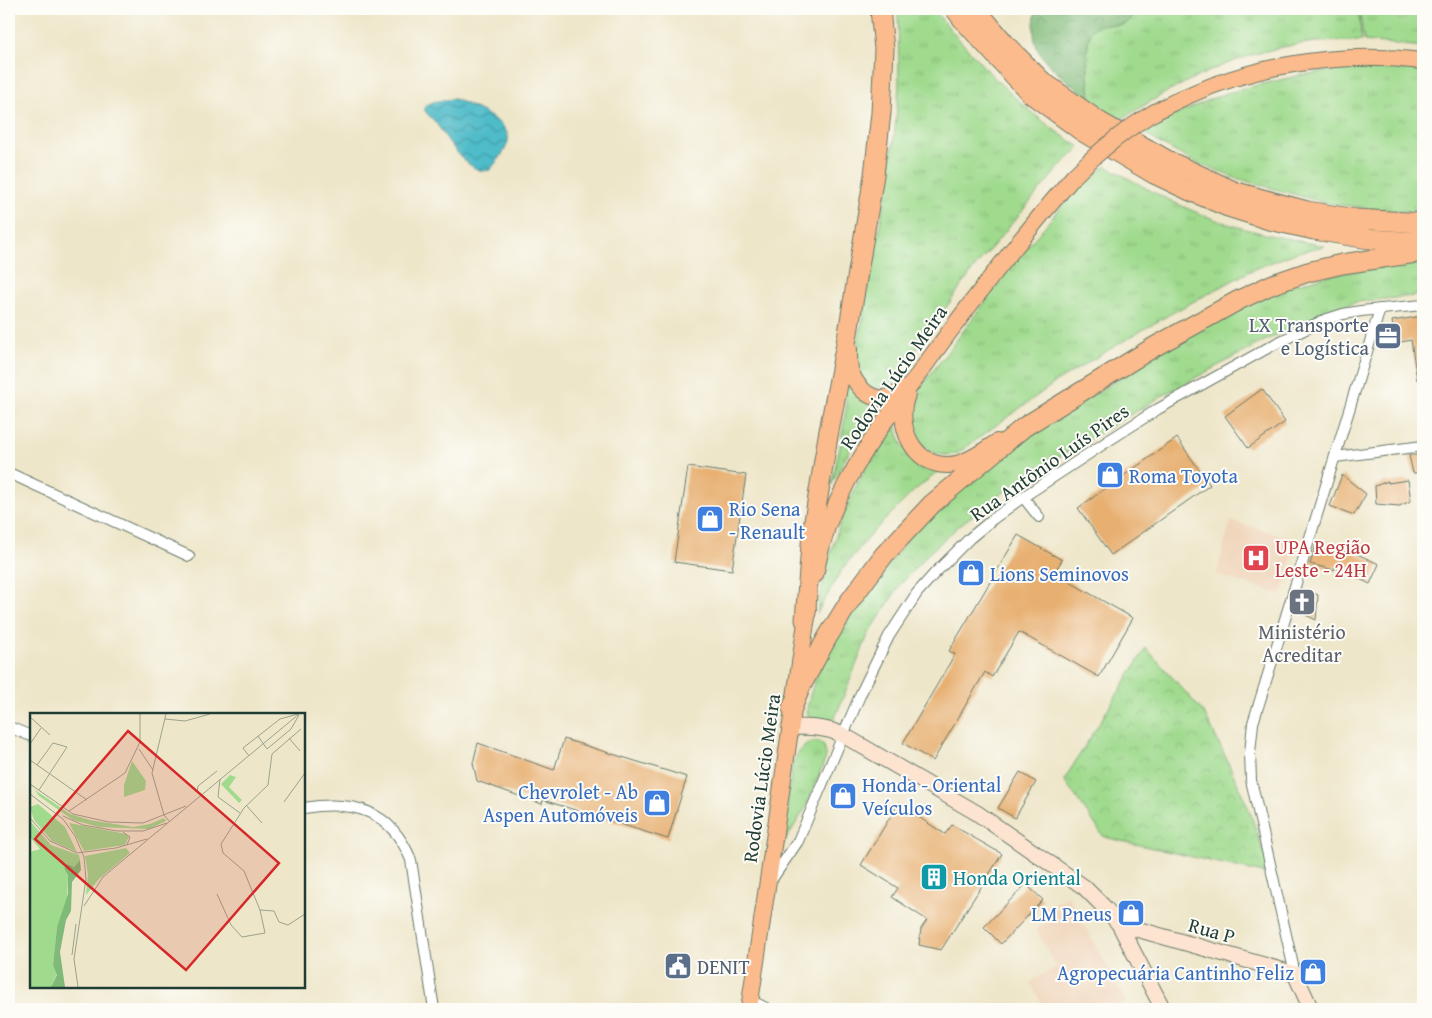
<svg xmlns="http://www.w3.org/2000/svg" width="1432" height="1018" font-family="'Gentium Book Plus',serif">
  <style>
    .built { fill: #f0d6bc }
    .grass { fill: url(#grass-tufts); stroke: #5f8c60 }
    .forest { fill: url(#forest-crowns); stroke: #4f7c56 }
    .park { fill: url(#park-crowns); stroke: #5f8c60 }
    .water { fill: url(#water-waves); stroke: #377c7e }
    .building { fill: #e7af70 }
    .lines { fill: none; stroke-linecap: round; stroke-linejoin: round }
    .street-casing { stroke: #677868; stroke-width: 12 }
    .secondary-casing { stroke: #677868; stroke-width: 17 }
    .primary-casing { stroke: #677868; stroke-width: 18 }
    .highway-casing { stroke: #677868; stroke-width: 21 }
    .street { stroke: #fff; stroke-width: 10 }
    .secondary { stroke: #fde4d1; stroke-width: 15 }
    .primary { stroke: #fbbb8c; stroke-width: 16 }
    .highway { stroke: #fbbb8c; stroke-width: 19 }
    .primary-bridge-casing { stroke: #677868; stroke-width: 18; stroke-linecap: butt }
    .primary-bridge { stroke: #fbbb8c; stroke-width: 16 }
    .labels { text-anchor: middle; dominant-baseline: central; stroke-width: 4; stroke-linejoin: round; paint-order: stroke }
    .service-label { font-size: 20px; fill: #4e5e75; stroke: #fdfcf7; text-anchor: end }
    .street-label { font-size: 20px; fill: #1f3d34; stroke: #fdfcf7 }
    .shop-label { font-size: 20px; fill: #366cbe; stroke: #fdfcf7; text-anchor: start }
    .health-label { font-size: 20px; fill: #be3a42; stroke: #fdfcf7; text-anchor: start }
    .worship-label { font-size: 20px; fill: #5b616d; stroke: #fdfcf7 }
    .culture-label { font-size: 20px; fill: #0d838f; stroke: #fdfcf7; text-anchor: start }
    .inset-road { fill: none; stroke: #9ba28d; stroke-width: 1 }
    .view { fill: #d62828; fill-opacity: 0.15; stroke: #d62828; stroke-width: 2.5 }
    .inset-edge { fill: none; stroke: #1f3d34; stroke-width: 2.5 }
  </style>
  <defs>
    <pattern id="grass-tufts" width="24" height="20" patternUnits="userSpaceOnUse" patternTransform="scale(1.25)"><rect width="24" height="20" fill="#9fda8d"/><path d="M3 7l-1-3M5 7V3M7 7l1-3M15 17l-1-3M17 17v-4M19 17l1-3" fill="none" stroke="#88bc7a"/></pattern>
    <pattern id="forest-crowns" width="20" height="18" patternUnits="userSpaceOnUse" patternTransform="scale(1.25)"><rect width="20" height="18" fill="#7fba78"/><path d="M2 6a3 3 0 1 1 6 0M12 15a3 3 0 1 1 6 0" fill="none" stroke="#679863"/></pattern>
    <pattern id="park-crowns" width="20" height="18" patternUnits="userSpaceOnUse" patternTransform="scale(1.25)"><rect width="20" height="18" fill="#9fda8d"/><path d="M2 6a3 3 0 1 1 6 0M12 15a3 3 0 1 1 6 0" fill="none" stroke="#88bc7a"/></pattern>
    <pattern id="water-waves" width="16" height="10" patternUnits="userSpaceOnUse" patternTransform="scale(1.25)"><rect width="16" height="10" fill="#4fbcc9"/><path d="M0 5q4-4 8 0t8 0" fill="none" stroke="#419aa4"/></pattern>
  </defs>
  <rect width="100%" height="100%" fill="#fdfcf7"/>
  <filter id="ink" filterUnits="userSpaceOnUse"><feTurbulence type="fractalNoise" baseFrequency=".02" numOctaves="2"/><feDisplacementMap in="SourceGraphic" scale="10" xChannelSelector="R" yChannelSelector="G"/><feConvolveMatrix kernelMatrix="1 2 1 2 8 2 1 2 1" color-interpolation-filters="sRGB"/></filter>
  <filter id="wash" filterUnits="userSpaceOnUse"><feTurbulence type="fractalNoise" baseFrequency=".0096" numOctaves="4" result="noise"/><feDisplacementMap in="SourceGraphic" scale="20" xChannelSelector="R" yChannelSelector="G"/><feGaussianBlur stdDeviation="1.12" result="paint"/><feColorMatrix in="noise" values="0 0 0 0 0 0 0 0 0 0 0 0 0 0 0 0 0 1.4 0 .05"/><feComposite in="paint" operator="in"/></filter>
  <g filter="url(#wash)">
    <rect width="100%" height="100%" fill="#eee6c9"/>
    <!-- built -->
    <g class="built">
      <polygon points="1231,521 1297,540 1281,594 1216,575"/>
      <polygon points="1068,895 1126,1002 1111,1009 1045,1009 1030,982 1056,967 1036,929 1053,920 1046,907"/>
    </g>
    <!-- grass -->
    <g class="grass">
      <path d="M898 9H933C977 61 1021 111 1080 147L1060 166 972 271 894 381C875 398 854 380 855 359L888 182 895 129 899 86Z"/>
      <path d="M1135 9H1358L1362 41C1347 41 1332 41 1317 42 1245 48 1178 83 1117 122L1090 99C1089 83 1084 43 1092 30 1103 15 1128 39 1135 9Z"/>
      <polygon points="1359,9 1423,9 1423,47 1364,41"/>
      <polygon points="1392,67 1423,71 1423,212 1380,210 1326,203 1235,178 1194,162 1161,144 1140,130 1223,94 1263,84 1301,75 1331,71"/>
      <path d="M1106 166C1147 189 1189 213 1235 226 1264 235 1295 240 1325 246L1298 252 1254 269 1174 312 1125 340 1056 382 958 453C940 459 924 451 915 434 913 431 910 427 910 423 909 416 911 407 912 399L1022 253 1069 198 1084 182Z"/>
      <polygon points="1423,264 1423,295 1357,302 1339,307 1266,340 1169,392 1045,465 998,496 961,524 927,555 900,585 868,635 833,723 830,725 813,722 808,715 807,709 810,696 815,679 837,632 918,526 1006,453 1051,422 1198,328 1286,287 1330,275 1399,265"/>
      <polygon points="845,367 880,402 862,428 831,485 840,447 846,409"/>
      <path d="M896 420C898 453 914 457 940 470L915 490 871 534 843 568 817 613C824 574 834 536 850 499 862 472 880 445 896 420Z"/>
      <path d="M812 742H819L824 746 826 755 825 760 806 807 782 846 792 766C796 755 801 747 812 742Z"/>
    </g>
    <!-- forest -->
    <path class="forest" d="M1036 9H1135C1128 38 1101 14 1091 32 1084 44 1089 84 1090 99 1075 87 1044 65 1037 48 1032 36 1034 21 1036 9Z"/>
    <!-- park -->
    <polygon class="park" points="1146,648 1204,713 1226,758 1248,807 1272,875 1104,837 1064,780"/>
    <!-- water -->
    <path class="water" d="M454 99C468 104 505 120 508 136 510 147 497 161 490 170 469 177 446 137 436 123 432 118 428 115 425 111V106C434 100 444 100 454 99Z"/>
    <g id="blocks">
      <!-- building -->
      <g class="building">
        <polygon points="1423,316 1423,380 1417,380 1411,340 1396,343 1392,321"/>
        <polygon points="1262,389 1285,422 1248,448 1225,416"/>
        <polygon points="1177,438 1210,485 1111,555 1078,508"/>
        <polygon points="1409,455 1423,455 1423,472 1413,473"/>
        <polygon points="688,467 746,475 732,570 674,562"/>
        <polygon points="1342,475 1366,494 1354,515 1330,506"/>
        <polygon points="1408,480 1411,501 1399,506 1376,504 1375,486 1388,481 1388,483"/>
        <polygon points="1018,535 1062,560 1054,573 1133,618 1099,677 1019,632 992,677 985,672 933,761 903,743 955,654 949,651"/>
        <polygon points="1316,545 1347,552 1348,550 1379,564 1370,584 1335,567 1334,570 1310,564"/>
        <polygon points="1301,589 1318,595 1316,620 1296,610"/>
        <polygon points="564,739 687,777 668,839 543,800 542,804 477,781 473,763 478,743 554,770"/>
        <polygon points="1020,772 1036,782 1015,818 998,808"/>
        <polygon points="898,804 945,834 952,825 1002,854 941,950 919,945 921,929 927,920 892,897 898,888 861,865"/>
        <polygon points="1026,884 1043,900 1001,944 984,927"/>
      </g>
    </g>
  </g>
  <g filter="url(#ink)">
    <use href="#blocks" fill-opacity="0" stroke="#677868" stroke-width="1"/>
    <g class="lines">
      <!-- street casing -->
      <g class="street-casing">
        <g id="street">
          <polyline points="1335,457 1423,446"/>
          <polyline points="9,473 189,556"/>
          <polyline points="1023,497 1039,517"/>
          <polyline points="9,727 31,736"/>
          <path d="M304 808C354 800 391 810 411 860L434 1009"/>
          <polyline points="770,882 798,841 861,693 889,636 917,593 934,574 970,538 993,519 1023,497 1111,439 1158,409 1275,344 1324,320 1343,314 1361,311 1423,305"/>
          <polyline points="1295,974 1251,780 1250,753 1253,723 1262,694 1380,309"/>
          <polyline points="750,1000 768,1009"/>
        </g>
      </g>
      <!-- secondary casing -->
      <g class="secondary-casing">
        <g id="secondary">
          <path d="M790 727C808 727 826 727 843 735L977 813 1084 887 1106 909 1119 924 1163 1009"/>
          <polyline points="1119,924 1295,974 1311,1009"/>
        </g>
      </g>
      <!-- primary casing -->
      <g class="primary-casing">
        <g id="primary">
          <path d="M1155 112C1237 67 1331 50 1423 61"/>
          <path d="M849 349C849 355 849 362 850 369 854 383 867 400 884 398 892 397 899 392 906 388"/>
          <path d="M907 395C895 424 913 466 948 465 965 465 983 451 997 442"/>
          <path d="M815 575C818 559 822 543 827 527 850 464 892 411 931 357 976 295 1024 234 1074 176"/>
          <polyline points="749,1009 808,609"/>
        </g>
      </g>
      <!-- highway casing -->
      <g class="highway-casing">
        <g id="highway">
          <polyline points="955,9 964,21 1030,93 1083,132 1154,174 1188,190 1228,207 1269,220 1314,230 1369,239 1402,241 1423,241"/>
          <polyline points="976,9 1008,47 1042,81 1100,122 1167,160 1236,192 1307,211 1356,219 1423,223"/>
          <polyline points="805,620 812,533 828,436 848,333 874,175 881,113 884,49 880,9"/>
          <polyline points="792,708 801,686 827,638 849,602 884,555 932,504 1024,427 1154,347 1239,300 1273,284 1308,272 1342,264 1423,252"/>
        </g>
      </g>
      <!-- street -->
      <use href="#street" class="street"/>
      <!-- secondary -->
      <use href="#secondary" class="secondary"/>
      <!-- primary -->
      <use href="#primary" class="primary"/>
      <!-- highway -->
      <use href="#highway" class="highway"/>
      <!-- primary-bridge casing -->
      <g class="primary-bridge-casing">
        <path id="primary-bridge" d="M1074 176C1099 151 1125 129 1155 112"/>
      </g>
      <!-- primary-bridge -->
      <use href="#primary-bridge" class="primary-bridge"/>
    </g>
  </g>
  <!-- icons -->
  <defs>
    <g id="office-square" transform="scale(1.4375)"><rect x="-9" y="-9" width="18" height="18" rx="4" fill="#5c6f8a" stroke="#fdfcf7"/><path d="M-6-3h4V-5.5h4V-3h4V5H-6ZM-1-4.5V-3h2v-1.5ZM-6 0V1H6V0Z" fill="#fff"/></g>
    <g id="shop-square" transform="scale(1.4375)"><rect x="-9" y="-9" width="18" height="18" rx="4" fill="#3f7fe0" stroke="#fdfcf7"/><path d="M-5-2.5h2.3a2.7 3.5 0 0 1 5.4 0H5L5.5 6h-11ZM-1.5-2.5h3a1.5 2.3 0 0 0-3 0Z" fill="#fff"/></g>
    <g id="hospital-square" transform="scale(1.4375)"><rect x="-9" y="-9" width="18" height="18" rx="4" fill="#e0444e" stroke="#fdfcf7"/><path d="M-5-5h3v3.5h4V-5h3V5h-3V1.5h-4V5h-3Z" fill="#fff"/></g>
    <g id="church-square" transform="scale(1.4375)"><rect x="-9" y="-9" width="18" height="18" rx="4" fill="#6b7280" stroke="#fdfcf7"/><path d="M-1.2-6h2.4v3.5h3.3v2.4h-3.3V6h-2.4V-.1h-3.3v-2.4h3.3Z" fill="#fff"/></g>
    <g id="building-square" transform="scale(1.4375)"><rect x="-9" y="-9" width="18" height="18" rx="4" fill="#0f9aa8" stroke="#fdfcf7"/><path d="M-4-6H4V6H1V3H-1V6H-4ZM-2.5-4.3h1.7v1.8h-1.7ZM.8-4.3h1.7v1.8H.8ZM-2.5-1h1.7V.8h-1.7ZM.8-1h1.7V.8H.8Z" fill="#fff"/></g>
    <g id="civic-square" transform="scale(1.4375)"><rect x="-9" y="-9" width="18" height="18" rx="4" fill="#5c6f8a" stroke="#fdfcf7"/><path d="M-.6-6.5H3V-4.5H.6V-3L4-1V1h2V6H-6V1h2V-1L-.6-3ZM-1.2 2.5V6h2.4V2.5Z" fill="#fff"/></g>
  </defs>
  <g fill-rule="evenodd">
    <use href="#office-square" x="1388" y="336"/>
    <use href="#shop-square" x="1110" y="475"/>
    <use href="#shop-square" x="710" y="519"/>
    <use href="#hospital-square" x="1256" y="558"/>
    <use href="#shop-square" x="971" y="573"/>
    <use href="#church-square" x="1302" y="602"/>
    <use href="#shop-square" x="843" y="796"/>
    <use href="#shop-square" x="657" y="803"/>
    <use href="#building-square" x="934" y="877"/>
    <use href="#shop-square" x="1131" y="913"/>
    <use href="#civic-square" x="678" y="966"/>
    <use href="#shop-square" x="1313" y="972"/>
  </g>
  <g class="labels">
    <!-- service labels -->
    <g class="service-label">
      <text x="1369" y="324">LX Transporte<tspan x="1369" dy="23">e Logística</tspan></text>
      <text x="697" y="966" text-anchor="start">DENIT</text>
    </g>
    <!-- street labels -->
    <g class="street-label">
      <text transform="translate(893 377) rotate(-55)">Rodovia Lúcio Meira</text>
      <text transform="translate(1049 462) rotate(-35)">Rua Antônio Luís Pires</text>
      <text transform="translate(761 778) rotate(-82)">Rodovia Lúcio Meira</text>
      <text transform="translate(1212 930) rotate(16)">Rua P</text>
    </g>
    <!-- shop labels -->
    <g class="shop-label">
      <text x="1129" y="475">Roma Toyota</text>
      <text x="729" y="508">Rio Sena<tspan x="729" dy="23">- Renault</tspan></text>
      <text x="990" y="573">Lions Seminovos</text>
      <text x="862" y="784">Honda - Oriental<tspan x="862" dy="23">Veículos</tspan></text>
      <text x="638" y="791" text-anchor="end">Chevrolet - Ab<tspan x="638" dy="23">Aspen Automóveis</tspan></text>
      <text x="1112" y="913" text-anchor="end">LM Pneus</text>
      <text x="1294" y="972" text-anchor="end">Agropecuária Cantinho Feliz</text>
    </g>
    <!-- health labels -->
    <g class="health-label">
      <text x="1275" y="546">UPA Região<tspan x="1275" dy="23">Leste - 24H</tspan></text>
    </g>
    <!-- worship labels -->
    <g class="worship-label">
      <text x="1302" y="631">Ministério<tspan x="1302" dy="23">Acreditar</tspan></text>
    </g>
    <!-- culture labels -->
    <g class="culture-label">
      <text x="953" y="877">Honda Oriental</text>
    </g>
  </g>
  <!-- overview -->
  <g transform="translate(30 713)">
    <rect width="275" height="275" fill="#eee6c9"/>
    <path d="M200 62 206 64 199 74 212 87 209 90 191 71ZM5 77 40 101 60 107 103 114 120 111 134 105 136 108 119 116 69 114 43 107 9 83ZM8 91 35 114 47 139 22 128 4 107 0 94ZM0 108 21 132 49 142 50 147 44 154 38 151 34 155 38 164 37 188 27 214 23 252 27 261 21 274H0V139L10 136 0 124ZM39 110 96 121 99 124 95 132 54 138ZM96 135 100 140 69 166 56 182 58 162 55 143Z" fill="#9fda8d"/>
    <path d="M50 147 51 157 42 169 41 198 36 207 30 239 35 274H21L27 262 23 252 27 214 38 181V163L34 155 38 151 44 154Z" fill="#7fba78"/>
    <path d="M102 48 116 68 115 77 94 84V72Z" fill="#9fda8d"/>
    <path class="inset-road" d="M136 1 122 60 134 102 139 108M0 4 20 22M135 6 155 8 180 1M228 23 237 36 261 16 269 2M259 25 270 38M0 31 11 15M109 36 123 57M219 43 213 35 250 6 268 1M0 47 57 87M7 52 23 30 37 34 9 77M190 66 188 84 210 100M0 71 43 101 79 109 113 110 156 93M167 79 168 73 187 58M0 81 33 106 45 123 54 144 56 166 44 246 48 274M254 89 275 60M216 92 232 110M39 98 95 60 110 29V1M33 103 53 112 87 118H113L137 110M0 105 20 128 47 140 86 135 117 126M93 119 100 124 97 132M127 119 269 1M187 181 201 212 212 224 235 220 230 197 214 158 193 140 191 131 214 95 238 72 242 41 271 16M54 193 73 164 128 118M230 197 244 198 249 209 258 212 275 201M42 242 46 211"/>
    <path class="view" d="M98 18 249 150 156 257 5 126Z"/>
    <rect width="275" height="275" class="inset-edge"/>
  </g>
  <!-- margin -->
  <rect width="1432" height="1018" fill="none" stroke="#fdfcf7" stroke-width="30"/>
</svg>
